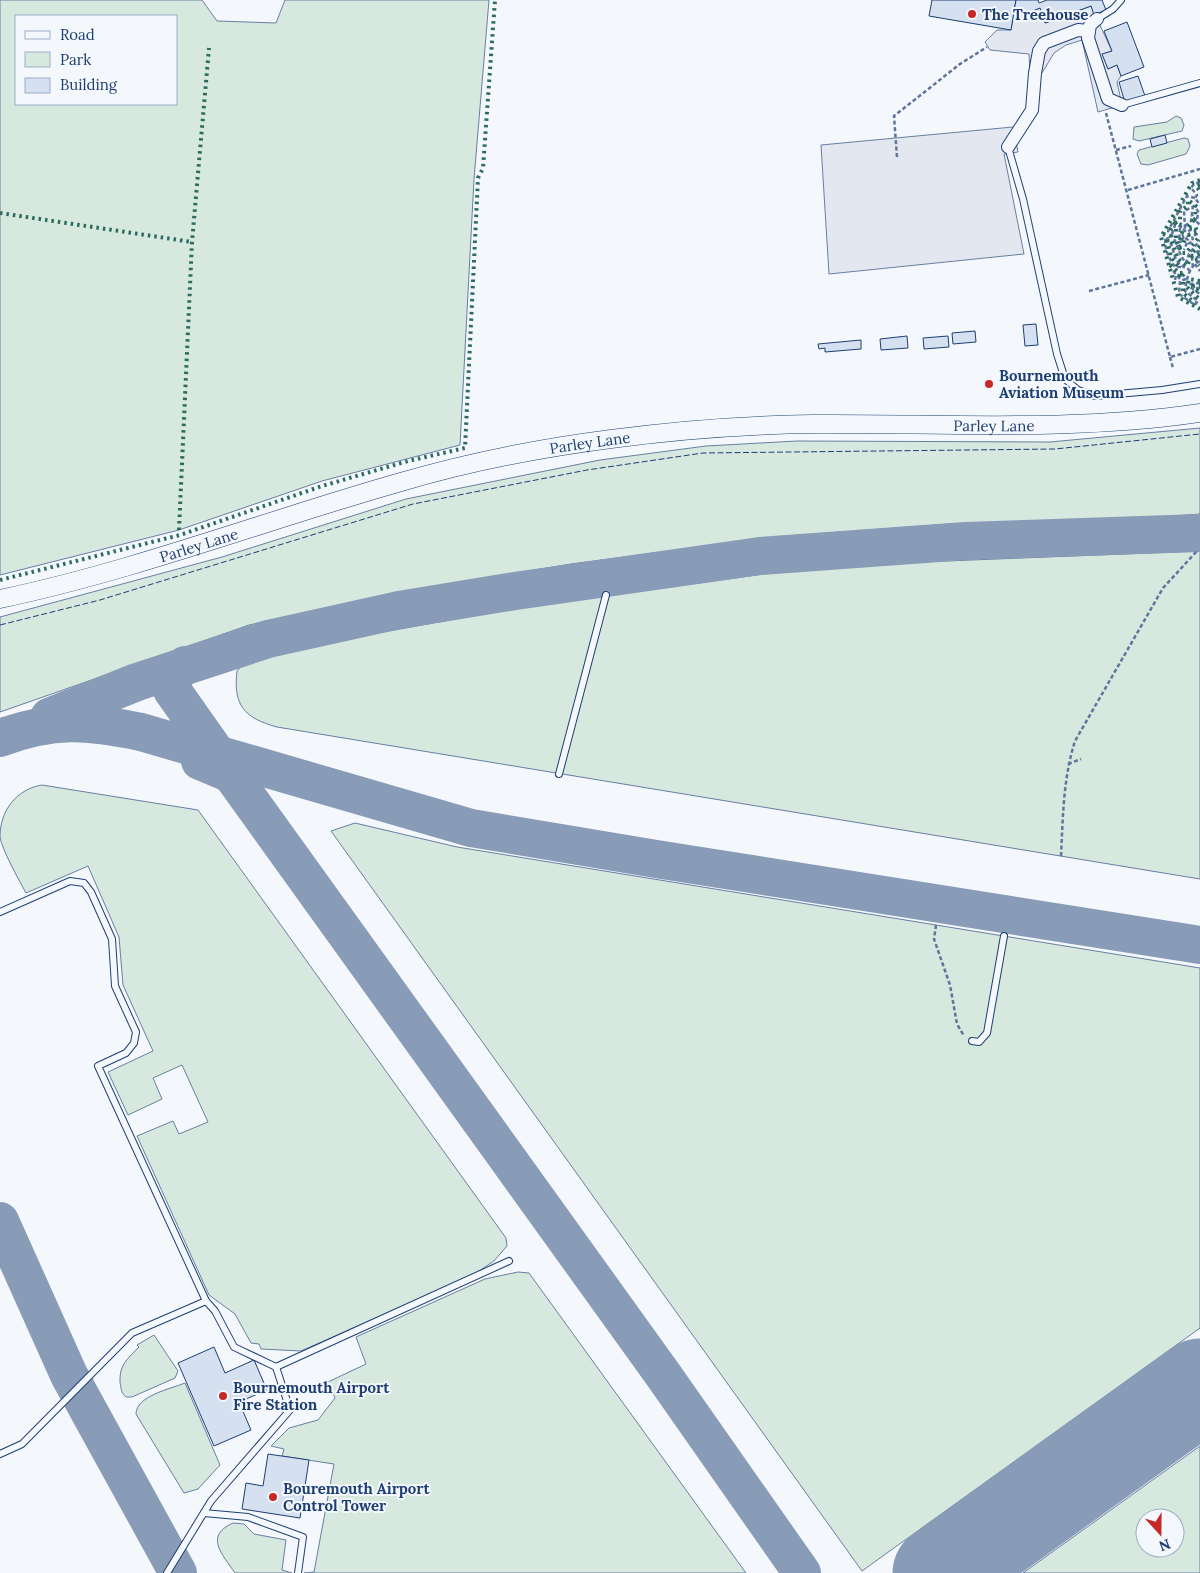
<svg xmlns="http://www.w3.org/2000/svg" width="1200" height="1573" font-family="Lora,serif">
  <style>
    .green { fill: #d7e8df; stroke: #687fa3; fill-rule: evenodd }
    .parking { fill: #e3e8f0; stroke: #687fa3 }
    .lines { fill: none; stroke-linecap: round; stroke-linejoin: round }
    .taxiway { stroke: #889bb7; stroke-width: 38 }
    .runway { stroke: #889bb7; stroke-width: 95 }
    .building { fill: #d5e0f0; stroke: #1d3f73 }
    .lane-casing { stroke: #1d3f73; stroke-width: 8 }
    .street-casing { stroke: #1d3f73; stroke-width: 14 }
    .secondary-casing { stroke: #1d3f73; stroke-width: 19 }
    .path { stroke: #5e769c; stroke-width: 2.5; stroke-dasharray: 4 2.5; stroke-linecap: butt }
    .lane { stroke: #f4f7fb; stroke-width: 6 }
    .street { stroke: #f4f7fb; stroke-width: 12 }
    .secondary { stroke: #f4f7fb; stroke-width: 18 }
    .hedge { stroke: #2c6c60; stroke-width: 4; stroke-dasharray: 2.5 4; stroke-linecap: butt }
    .fence { stroke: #1d3f73; stroke-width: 1; stroke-dasharray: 6 2.5; stroke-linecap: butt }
    .poi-dot { fill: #c62828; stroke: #f4f7fb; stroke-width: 2 }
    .labels { text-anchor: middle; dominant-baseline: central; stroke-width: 4; stroke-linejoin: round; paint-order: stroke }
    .poi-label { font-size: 15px; font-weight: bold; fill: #1d3f73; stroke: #f4f7fb; text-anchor: start }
    .street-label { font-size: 15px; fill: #1d3f73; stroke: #f4f7fb }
  </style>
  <rect width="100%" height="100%" fill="#f4f7fb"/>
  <!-- green -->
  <g class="green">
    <path d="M0 0H202L217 21 276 23 285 0H489L474 179 460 445 322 481 179 530 0 575ZM16 16H176V104H16Z"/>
    <polygon points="1176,116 1181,118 1184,125 1182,131 1139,141 1133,139 1134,127 1167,122"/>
    <polygon points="1184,138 1188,139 1190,146 1186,154 1148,165 1141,164 1137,154 1139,150"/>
    <polygon points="1200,428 1200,514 1123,520 950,524 775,537 571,564 400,592 249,625 0,712 0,617 222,557 406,499 600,460 706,446 797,441 1050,442"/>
    <path d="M1200 551V879L277 727C244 718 233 705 237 671L245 662 339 640 522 607 786 571 895 563Z"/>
    <path d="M42 785 198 810 506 1238 507 1246 494 1261 473 1275 301 1351 261 1349 259 1344 251 1343 235 1314 209 1295 137 1136 173 1121 179 1134 208 1122 182 1065 153 1078 162 1099 128 1115 108 1072 153 1051 123 985 119 937 88 866 26 893C19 880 2 850 0 837 0 810 17 789 42 785Z"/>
    <polygon points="355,823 457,847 1200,968 1200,1328 862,1571 331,831"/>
    <polygon points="518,1272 529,1273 746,1573 304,1573 314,1572 334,1464 282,1456 284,1449 271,1446 289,1428 318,1420 335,1398 328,1382 366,1364 356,1337 485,1279"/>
    <path d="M154 1335 178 1371 175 1378 132 1397H126C121 1393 121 1388 120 1382 119 1365 128 1358 139 1347L137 1345Z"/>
    <path d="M185 1383 220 1465 198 1489 184 1493 136 1414C136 1396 170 1389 185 1383Z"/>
    <path d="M1200 1446V1573H1023ZM1145 1518H1175V1548H1145Z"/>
    <path d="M233 1523 244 1524 254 1534 286 1540 282 1570 292 1573H235C222 1554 204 1536 233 1523Z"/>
  </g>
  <!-- parking -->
  <g class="parking">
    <polygon points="1091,6 1112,51 1103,54 1108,69 1117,65 1121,76 1117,82 1122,105 1098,112 1082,40 1066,45 1054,53 1042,73 1030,73 1029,54 990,50 985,42 997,30 1011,30 1014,11 1028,13 1040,8 1046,23"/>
    <polygon points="1013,127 1018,152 1004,154 1024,254 829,274 821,145"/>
  </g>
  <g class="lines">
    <!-- taxiway -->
    <g class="taxiway">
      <path d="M185 665C176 672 172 678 172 690L222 761"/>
      <polyline points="49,717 137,682 268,639 399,610 515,591 760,556 966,541 1200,533"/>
      <path d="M0 738C54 718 86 721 141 732L471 828 656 859 1200 945"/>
      <polyline points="200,761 231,774 664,1376 802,1573"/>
      <polyline points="0,1221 69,1375 178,1573"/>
    </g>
    <!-- runway -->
    <polyline class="runway" points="940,1573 1200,1386"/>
  </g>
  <!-- building -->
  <g class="building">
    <polygon points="932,0 1016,0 1011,30 929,16"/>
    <polygon points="1016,0 1038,0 1039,3 1047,0 1102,0 1106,10 1094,15 1091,6 1045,23 1040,8 1028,13 1014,11"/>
    <polygon points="1127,22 1144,67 1121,76 1117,65 1108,69 1102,54 1112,51 1104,31"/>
    <polygon points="1138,76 1145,96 1125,103 1119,82"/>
    <polygon points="1165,135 1167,143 1152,147 1150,139"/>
    <polygon points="1036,324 1038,345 1025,346 1023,325"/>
    <polygon points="975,331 976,342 953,344 952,333"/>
    <polygon points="907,336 908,348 881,350 880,339"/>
    <polygon points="948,336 949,347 924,349 923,338"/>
    <polygon points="861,340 861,349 825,352 825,348 819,349 818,344"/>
    <polygon points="214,1347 225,1373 254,1360 267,1390 239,1402 251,1430 214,1446 178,1363"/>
    <polygon points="268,1454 309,1460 300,1518 242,1509 246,1483 263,1486"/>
  </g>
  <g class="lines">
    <!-- lane casing -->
    <g class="lane-casing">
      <g id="lane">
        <polyline points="1097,19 1113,9 1121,0"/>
        <polyline points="1122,105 1200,83"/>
        <polyline points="1008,147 1023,199 1057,354 1065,379 1078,390 1095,396 1162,390 1200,384"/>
        <polyline points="559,774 606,595"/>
        <polyline points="0,912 70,881 84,883 91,892 112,939 115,986 136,1032 134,1043 126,1053 98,1066 206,1301 215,1311 234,1347 276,1367 290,1410 211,1501 167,1573"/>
        <polyline points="972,1041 979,1042 987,1033 1004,936"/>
        <polyline points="276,1367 509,1261"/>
        <polyline points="0,1454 22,1444 132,1333 206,1301"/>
        <polyline points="204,1513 248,1517 303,1537 298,1573"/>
      </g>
    </g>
    <!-- street casing -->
    <g class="street-casing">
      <g id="street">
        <polyline points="1097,19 1090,25 1088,38 1108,99 1122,105"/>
        <polyline points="1008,147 1032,110 1035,73 1039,51 1044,43 1078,30 1088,31"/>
      </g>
    </g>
    <!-- secondary casing -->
    <g class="secondary-casing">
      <g id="secondary">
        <path id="s1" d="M0 599C137 570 267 520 401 482 469 462 541 448 611 439 678 430 746 425 813 424 942 423 1072 432 1200 413"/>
      </g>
    </g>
    <!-- path -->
    <g class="path">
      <polyline points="1106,113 1170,357 1200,349"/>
      <polyline points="1116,150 1131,146"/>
      <polyline points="897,157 894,116 960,64 987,47"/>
      <polyline points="1200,182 1194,184 1191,188 1197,195 1195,198 1200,205"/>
      <polyline points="1128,190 1200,169"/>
      <path d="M1195 198 1187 196 1168 231C1177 238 1177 253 1186 263L1189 254 1200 240"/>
      <polyline points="1185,226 1191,221 1193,206"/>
      <polyline points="1180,228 1179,242 1183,241 1183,236 1188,240 1184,250"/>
      <polyline points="1183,229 1186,232 1193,229 1196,231"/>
      <polyline points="1172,234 1175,225 1185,228 1184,211 1194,206 1198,211 1197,222 1200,225"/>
      <polyline points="1188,244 1193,241 1192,236 1200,233"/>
      <polyline points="1196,252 1200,251"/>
      <polyline points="1195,264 1200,271"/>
      <path d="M1181 267H1175C1169 259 1163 246 1166 237 1178 249 1168 261 1190 270"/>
      <polyline points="1193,267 1192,258 1200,257"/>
      <polyline points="1173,271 1181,280"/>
      <path d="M1186 279 1180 281 1179 294 1195 305 1198 301 1185 291C1187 279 1188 267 1200 261"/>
      <polyline points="1175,280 1176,275 1180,275"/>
      <polyline points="1200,283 1191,284 1190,287 1200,294"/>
      <polyline points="1196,288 1200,288"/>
      <polyline points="1089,291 1149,275"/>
      <polyline points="1199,308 1200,308"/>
      <polyline points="1170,357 1173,368"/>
      <polyline points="1068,764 1081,759"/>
      <path d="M1061 856C1063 817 1063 779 1075 741L1163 588 1197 551"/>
      <polyline points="936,925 934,939 950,985 957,1024 964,1036"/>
    </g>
    <!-- lane -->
    <use href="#lane" class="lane"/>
    <!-- street -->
    <use href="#street" class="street"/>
    <!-- secondary -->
    <use href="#secondary" class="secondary"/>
    <!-- hedge -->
    <g class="hedge">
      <polyline points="1200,180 1192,183 1161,237 1178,297 1200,309"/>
      <polyline points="1200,185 1196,186 1200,191"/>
      <polyline points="0,213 192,242"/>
      <polyline points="1194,220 1196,218 1195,210"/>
      <polyline points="1175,223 1180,220 1180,211 1188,206 1188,200 1200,209"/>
      <polyline points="1176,229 1176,241 1182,253 1186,253 1200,236"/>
      <polyline points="1170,230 1175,223 1182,225"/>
      <polyline points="1163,234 1170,236 1178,259 1187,266 1193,252 1200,246"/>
      <polyline points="1188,235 1198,232 1195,227 1187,228 1194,220 1192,216"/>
      <polyline points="1167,240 1171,257 1178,266"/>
      <polyline points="1180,240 1182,233 1188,235 1190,239"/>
      <polyline points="1179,247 1183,244 1185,239"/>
      <polyline points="1191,256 1200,254"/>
      <polyline points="1195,260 1200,259"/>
      <polyline points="1199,264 1200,265"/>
      <polyline points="1170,265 1179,273 1185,273 1180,278 1179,273"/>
      <polyline points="1200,281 1189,279 1187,287 1200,300"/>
      <polyline points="1183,282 1183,293 1195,303"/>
      <polyline points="1198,291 1193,286 1200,285"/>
      <polyline points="179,530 192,242 209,48"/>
      <polyline points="0,580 180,535 322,486 408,461 465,448 478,178 483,168 495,0"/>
    </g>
    <!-- fence -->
    <polyline class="fence" points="0,625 100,600 413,504 587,470 703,453 1055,449 1200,434"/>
  </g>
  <!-- markers -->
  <g class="poi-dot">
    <circle cx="972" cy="14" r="5"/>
    <circle cx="989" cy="384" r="5"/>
    <circle cx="223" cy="1396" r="5"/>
    <circle cx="273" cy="1497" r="5"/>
  </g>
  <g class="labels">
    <!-- poi labels -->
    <g class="poi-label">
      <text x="982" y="14">The Treehouse</text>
      <text x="999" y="375">Bournemouth<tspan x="999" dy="17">Aviation Museum</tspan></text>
      <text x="233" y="1387">Bournemouth Airport<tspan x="233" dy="17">Fire Station</tspan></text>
      <text x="283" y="1488">Bouremouth Airport<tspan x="283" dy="17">Control Tower</tspan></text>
    </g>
    <!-- street labels -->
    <g class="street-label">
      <text stroke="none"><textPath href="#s1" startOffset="1016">Parley Lane</textPath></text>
      <text stroke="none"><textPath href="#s1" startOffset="611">Parley Lane</textPath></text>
      <text stroke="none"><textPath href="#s1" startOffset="206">Parley Lane</textPath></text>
    </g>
  </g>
  <!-- legend -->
  <rect x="15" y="15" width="162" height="90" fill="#f4f7fb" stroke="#9eadc5"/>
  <rect x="25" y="31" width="25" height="8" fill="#f4f7fb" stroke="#9eadc5"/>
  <text x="60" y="40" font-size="15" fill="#1d3f73">Road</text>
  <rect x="25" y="52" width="25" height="15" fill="#d7e8df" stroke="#9eadc5"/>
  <text x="60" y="65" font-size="15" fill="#1d3f73">Park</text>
  <rect x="25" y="78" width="25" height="15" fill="#d5e0f0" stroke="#9eadc5"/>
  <text x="60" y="90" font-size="15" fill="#1d3f73">Building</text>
  <!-- north arrow -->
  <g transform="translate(1160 1533) rotate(159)"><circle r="24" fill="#f4f7fb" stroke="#9eadc5"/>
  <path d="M0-4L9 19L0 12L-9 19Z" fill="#c62828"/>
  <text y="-8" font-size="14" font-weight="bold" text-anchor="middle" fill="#1d3f73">N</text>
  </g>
</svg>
